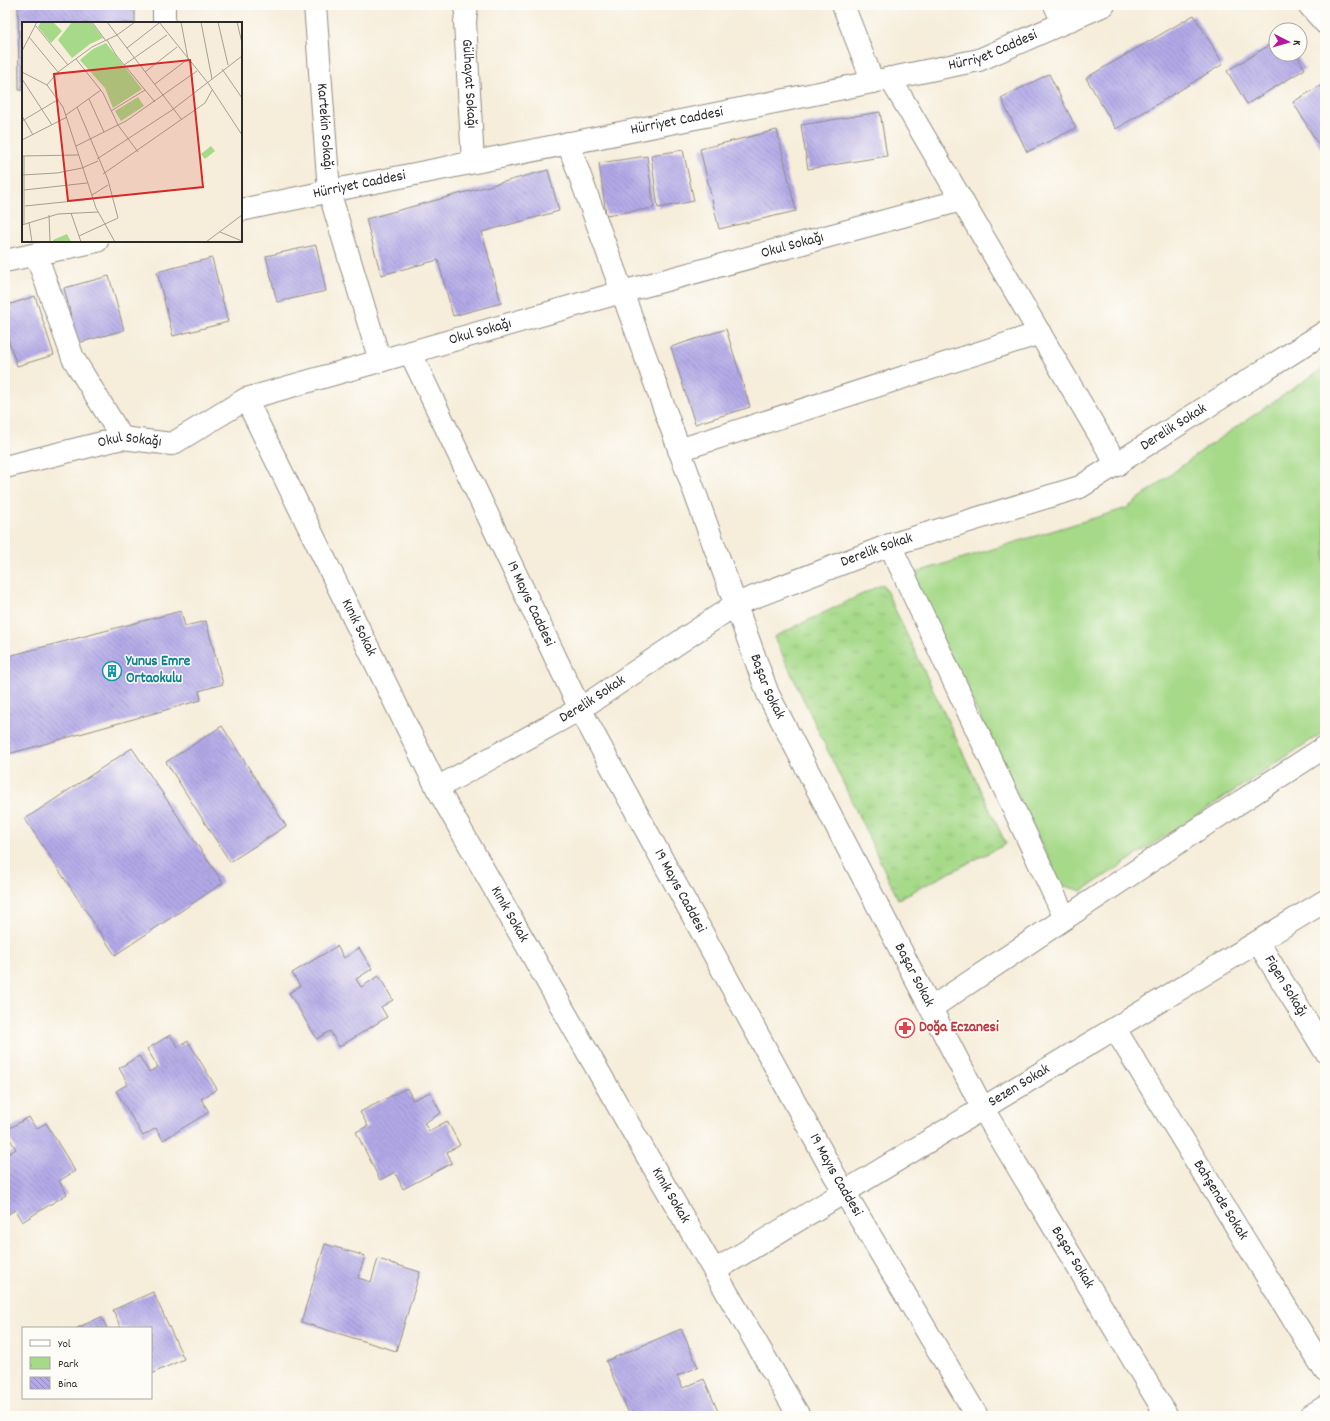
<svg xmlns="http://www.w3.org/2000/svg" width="1330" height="1421" font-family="Dekko,sans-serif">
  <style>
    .grass { fill: #a6d988; stroke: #68825a }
    .park { fill: url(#park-tufts); stroke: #68825a }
    .building { fill: url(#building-back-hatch) }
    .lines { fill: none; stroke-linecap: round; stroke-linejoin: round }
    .street-casing { stroke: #908c82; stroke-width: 24 }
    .secondary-casing { stroke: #908c82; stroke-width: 24 }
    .street { stroke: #fff; stroke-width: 22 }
    .secondary { stroke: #fff; stroke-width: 22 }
    .labels { text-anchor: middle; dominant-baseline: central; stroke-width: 3; stroke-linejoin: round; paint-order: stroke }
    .street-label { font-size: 15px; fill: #2b2b2b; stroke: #fdfcf7 }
    .culture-label { font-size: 15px; font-weight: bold; fill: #0d838f; stroke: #fdfcf7; text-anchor: start }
    .health-label { font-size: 15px; font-weight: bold; fill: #be3a42; stroke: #fdfcf7; text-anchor: start }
    .inset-road { fill: none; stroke: #a59f94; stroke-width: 1 }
    .view { fill: #d62828; fill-opacity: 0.15; stroke: #d62828; stroke-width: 2 }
    .inset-edge { fill: none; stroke: #2b2b2b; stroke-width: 2 }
  </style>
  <defs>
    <pattern id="park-tufts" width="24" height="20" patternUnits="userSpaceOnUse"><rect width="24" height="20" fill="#a6d988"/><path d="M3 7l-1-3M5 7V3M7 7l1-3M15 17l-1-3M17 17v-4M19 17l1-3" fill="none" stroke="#8fba76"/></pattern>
    <pattern id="building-back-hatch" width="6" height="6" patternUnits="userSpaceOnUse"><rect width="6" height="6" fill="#b3a9e8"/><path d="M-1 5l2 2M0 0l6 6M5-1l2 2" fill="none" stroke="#928abc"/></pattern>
  </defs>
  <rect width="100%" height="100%" fill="#fdfcf7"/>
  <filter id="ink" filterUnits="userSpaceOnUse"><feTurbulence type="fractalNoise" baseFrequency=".025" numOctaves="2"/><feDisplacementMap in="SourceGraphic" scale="8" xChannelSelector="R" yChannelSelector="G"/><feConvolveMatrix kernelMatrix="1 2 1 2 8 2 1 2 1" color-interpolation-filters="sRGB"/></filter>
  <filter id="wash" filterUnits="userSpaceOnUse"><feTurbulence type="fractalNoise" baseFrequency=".012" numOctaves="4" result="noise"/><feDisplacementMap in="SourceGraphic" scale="16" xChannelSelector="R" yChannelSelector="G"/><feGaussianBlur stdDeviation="0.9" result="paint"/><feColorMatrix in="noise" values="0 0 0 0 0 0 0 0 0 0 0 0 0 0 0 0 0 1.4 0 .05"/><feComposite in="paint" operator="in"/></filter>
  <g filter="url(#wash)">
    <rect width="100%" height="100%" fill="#f6edda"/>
    <!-- grass -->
    <polygon class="grass" points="1325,367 1325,731 1082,891 1061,885 911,574 1127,508 1204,449"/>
    <!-- park -->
    <polygon class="park" points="883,584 1006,844 898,899 774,637"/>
    <g id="blocks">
      <!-- building -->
      <g class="building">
        <polygon points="18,5 135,5 135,23 23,23 23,90 19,90"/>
        <polygon points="1194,15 1223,64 1116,129 1086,78"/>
        <polygon points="1276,41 1276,54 1296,54 1305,69 1247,104 1227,71"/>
        <polygon points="1049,74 1076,128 1027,152 1001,98"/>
        <polygon points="1325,83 1325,153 1324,154 1293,102"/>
        <polygon points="880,112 887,156 808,169 801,125"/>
        <polygon points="777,130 796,211 719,229 700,149"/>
        <polygon points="683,150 694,201 658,208 651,155"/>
        <polygon points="647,156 654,208 606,215 599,163"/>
        <polygon points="548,170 559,211 482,232 501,303 453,316 438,260 381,275 366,219"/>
        <polygon points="316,245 326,291 277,302 266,256"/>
        <polygon points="212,258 228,322 173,336 157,272"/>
        <polygon points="109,276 124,330 78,343 64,288"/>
        <polygon points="35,296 54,355 17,366 5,330 5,306"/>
        <polygon points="726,329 750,407 695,424 671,347"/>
        <polygon points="181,611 185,626 206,621 223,684 199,691 201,700 5,755 5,657"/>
        <polygon points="222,726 286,826 230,862 166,762"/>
        <polygon points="132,748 223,883 115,955 25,819"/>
        <polygon points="337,946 344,958 359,948 372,969 356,979 361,987 379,976 393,1000 381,1007 387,1017 339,1047 330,1031 317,1039 289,993 300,986 292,973"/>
        <polygon points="170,1035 178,1047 188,1041 217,1089 201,1099 209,1112 163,1140 156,1128 143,1136 116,1091 128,1084 119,1068 139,1056 149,1072 158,1067 147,1049"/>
        <polygon points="407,1088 413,1100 430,1092 441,1113 424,1123 429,1131 447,1121 460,1145 447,1152 452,1163 403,1189 395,1172 380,1180 356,1132 368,1126 360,1112"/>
        <polygon points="29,1117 36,1129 46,1123 75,1171 59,1181 67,1194 22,1222 15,1210 5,1216 5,1149 8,1154 16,1149 5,1131"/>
        <polygon points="325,1244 365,1256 358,1278 371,1282 378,1259 420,1272 396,1351 301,1322"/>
        <polygon points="153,1292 184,1359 151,1374 151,1328 121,1328 113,1310"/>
        <polygon points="101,1317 107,1328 77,1328"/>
        <polygon points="681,1329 698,1367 677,1376 683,1388 704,1379 720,1416 630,1416 606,1361"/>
      </g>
    </g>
  </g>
  <g filter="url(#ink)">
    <use href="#blocks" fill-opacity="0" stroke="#908c82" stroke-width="1"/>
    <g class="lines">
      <!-- street casing -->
      <g class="street-casing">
        <g id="street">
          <path id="s1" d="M315 5 329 191 380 361"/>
          <path id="s2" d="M467 5 465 22 473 162"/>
          <polyline points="843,5 873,82"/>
          <polyline points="1055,5 1063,23"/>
          <polyline points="164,23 164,5"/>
          <polyline points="890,78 1117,465"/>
          <path id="s3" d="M568 143 768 694 983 1109 1167 1416"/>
          <polyline points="36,254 73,358 122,438"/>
          <path id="s4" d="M246 399 437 788 625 1118 799 1416"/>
          <polyline points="679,450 1040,333"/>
          <path id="s5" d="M5 467 122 438 172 444 246 399 622 292 962 200"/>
          <polyline points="890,545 1065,918"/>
          <path id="s6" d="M437 788 580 709 736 604 890 545 1080 487 1325 332"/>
          <path id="s7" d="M1258 942 1325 1051"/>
          <polyline points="931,1008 1200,828 1325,747"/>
          <path id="s8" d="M1115 1029 1325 1371"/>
          <path id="s9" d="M714 1271 1325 901"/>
        </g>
      </g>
      <!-- secondary casing -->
      <g class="secondary-casing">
        <g id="secondary">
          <polyline points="1309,5 1325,23"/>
          <path id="s10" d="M241 210 340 189 780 101 979 60 1104 5"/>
          <polyline points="5,261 97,241"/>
          <path id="s11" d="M410 352 580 709 835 1176 977 1416"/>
          <polyline points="1310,1416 1325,1407"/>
        </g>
      </g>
      <!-- street -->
      <use href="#street" class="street"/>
      <!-- secondary -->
      <use href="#secondary" class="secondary"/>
    </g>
  </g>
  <!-- icons -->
  <defs>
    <g id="building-ring" transform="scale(1)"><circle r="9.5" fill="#fdfcf7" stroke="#0f9aa8" stroke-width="1.5"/><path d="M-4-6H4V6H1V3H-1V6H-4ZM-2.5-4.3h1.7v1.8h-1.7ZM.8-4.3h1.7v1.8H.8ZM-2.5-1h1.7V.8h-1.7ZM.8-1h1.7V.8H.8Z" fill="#0f9aa8"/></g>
    <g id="pharmacy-ring" transform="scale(1)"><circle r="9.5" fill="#fdfcf7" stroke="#e0444e" stroke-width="1.5"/><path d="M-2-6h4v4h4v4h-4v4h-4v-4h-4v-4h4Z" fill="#e0444e"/></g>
  </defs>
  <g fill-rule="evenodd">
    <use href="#building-ring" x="112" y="671"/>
    <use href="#pharmacy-ring" x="905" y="1028"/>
  </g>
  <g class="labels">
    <!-- street labels -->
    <g class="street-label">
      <text stroke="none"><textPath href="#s10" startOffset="769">Hürriyet Caddesi</textPath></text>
      <text stroke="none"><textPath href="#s2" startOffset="79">Gülhayat Sokağı</textPath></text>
      <text stroke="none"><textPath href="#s10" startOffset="445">Hürriyet Caddesi</textPath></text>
      <text stroke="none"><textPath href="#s1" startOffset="122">Kartekin Sokağı</textPath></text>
      <text stroke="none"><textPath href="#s10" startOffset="121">Hürriyet Caddesi</textPath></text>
      <text stroke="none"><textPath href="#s5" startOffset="825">Okul Sokağı</textPath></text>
      <text stroke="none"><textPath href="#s5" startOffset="501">Okul Sokağı</textPath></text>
      <text stroke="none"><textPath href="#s6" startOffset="826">Derelik Sokak</textPath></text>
      <text stroke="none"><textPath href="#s5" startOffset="128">Okul Sokağı</textPath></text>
      <text stroke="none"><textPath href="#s6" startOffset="502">Derelik Sokak</textPath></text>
      <text stroke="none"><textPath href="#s11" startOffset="279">19 Mayıs Caddesi</textPath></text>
      <text stroke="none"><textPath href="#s4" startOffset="255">Kınık Sokak</textPath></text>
      <text stroke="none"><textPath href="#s3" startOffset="579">Başar Sokak</textPath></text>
      <text stroke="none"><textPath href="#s6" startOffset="179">Derelik Sokak</textPath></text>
      <text stroke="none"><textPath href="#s11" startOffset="603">19 Mayıs Caddesi</textPath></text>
      <text stroke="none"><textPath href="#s4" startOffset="579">Kınık Sokak</textPath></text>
      <text stroke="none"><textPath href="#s3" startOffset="903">Başar Sokak</textPath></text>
      <text stroke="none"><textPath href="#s7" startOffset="52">Figen Sokağı</textPath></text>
      <text stroke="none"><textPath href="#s9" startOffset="357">Sezen Sokak</textPath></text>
      <text stroke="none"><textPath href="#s11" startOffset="927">19 Mayıs Caddesi</textPath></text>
      <text stroke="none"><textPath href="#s4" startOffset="903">Kınık Sokak</textPath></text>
      <text stroke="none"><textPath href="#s8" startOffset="201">Bahşende Sokak</textPath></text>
      <text stroke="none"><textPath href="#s3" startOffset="1227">Başar Sokak</textPath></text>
    </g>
    <!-- culture labels -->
    <g class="culture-label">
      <text x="126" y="662">Yunus Emre<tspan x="126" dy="17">Ortaokulu</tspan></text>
    </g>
    <!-- health labels -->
    <g class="health-label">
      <text x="919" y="1028">Doğa Eczanesi</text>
    </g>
  </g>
  <!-- overview -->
  <g transform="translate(22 22)">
    <rect width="220" height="220" fill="#f6edda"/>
    <path d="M50 0H69L81 16 68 22 50 36 36 18ZM84 21 120 67 91 86 83 66 58 38 71 27ZM189 124 193 129 183 137 179 132Z" fill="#a6d988"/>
    <path d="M116 75 122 84 99 99 93 89ZM45 212 49 220H31V218Z" fill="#a6d988"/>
    <path d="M19 0H31L40 9 29 21 16 5Z" fill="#a6d988"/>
    <path class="inset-road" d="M70 0 84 19M85 0 160 98M137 0 186 61 220 113M179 0 190 57M196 0 206 43M215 0 220 21M13 3 46 43M7 15 36 50M85 18 94 33 133 80M105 26 137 1M0 29 15 0M54 37 81 71 96 103 116 130M102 43 145 13M200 47 220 76M0 50 25 63 41 85 74 186 93 220M123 50 155 25M0 57 30 103M133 62 166 37 159 0M25 63 36 50 70 25 95 13 113 0M67 77 82 110M55 85 86 158 96 196 57 214M89 89 123 68M44 93 79 68M0 94 11 113M0 99 37 77M0 118 45 95M54 124 104 99 175 49M0 134 56 133M75 137 150 88 220 34M81 152 183 81 190 68M0 153 35 151 60 146 76 139M2 168 65 161M70 173 86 163M3 184 71 177M49 191 59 220M27 193 28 220M7 200 10 220M2 202V134M0 203 36 192 76 190M198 210 220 219M184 220 220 193"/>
    <path class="view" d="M168 38 181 165 46 179 32 52Z"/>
    <rect width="220" height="220" class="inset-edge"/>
  </g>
  <!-- margin -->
  <rect width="1330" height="1421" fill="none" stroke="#fdfcf7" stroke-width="20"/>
  <!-- legend -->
  <rect x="22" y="1327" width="130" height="72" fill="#fdfcf7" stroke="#a9a8a5"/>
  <rect x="30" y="1340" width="20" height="6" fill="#ffffff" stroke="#a9a8a5"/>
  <text x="58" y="1347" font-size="12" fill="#2b2b2b">Yol</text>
  <rect x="30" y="1357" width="20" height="12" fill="url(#park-tufts)" stroke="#a9a8a5"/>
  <text x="58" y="1367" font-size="12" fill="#2b2b2b">Park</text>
  <rect x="30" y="1377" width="20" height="12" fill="url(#building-back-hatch)" stroke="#a9a8a5"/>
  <text x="58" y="1387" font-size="12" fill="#2b2b2b">Bina</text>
  <!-- north arrow -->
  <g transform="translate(1288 42) rotate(96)"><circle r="19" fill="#fdfcf7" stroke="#a9a8a5"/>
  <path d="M0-3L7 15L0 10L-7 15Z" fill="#b5179e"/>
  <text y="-6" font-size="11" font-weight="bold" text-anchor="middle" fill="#2b2b2b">K</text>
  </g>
</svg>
